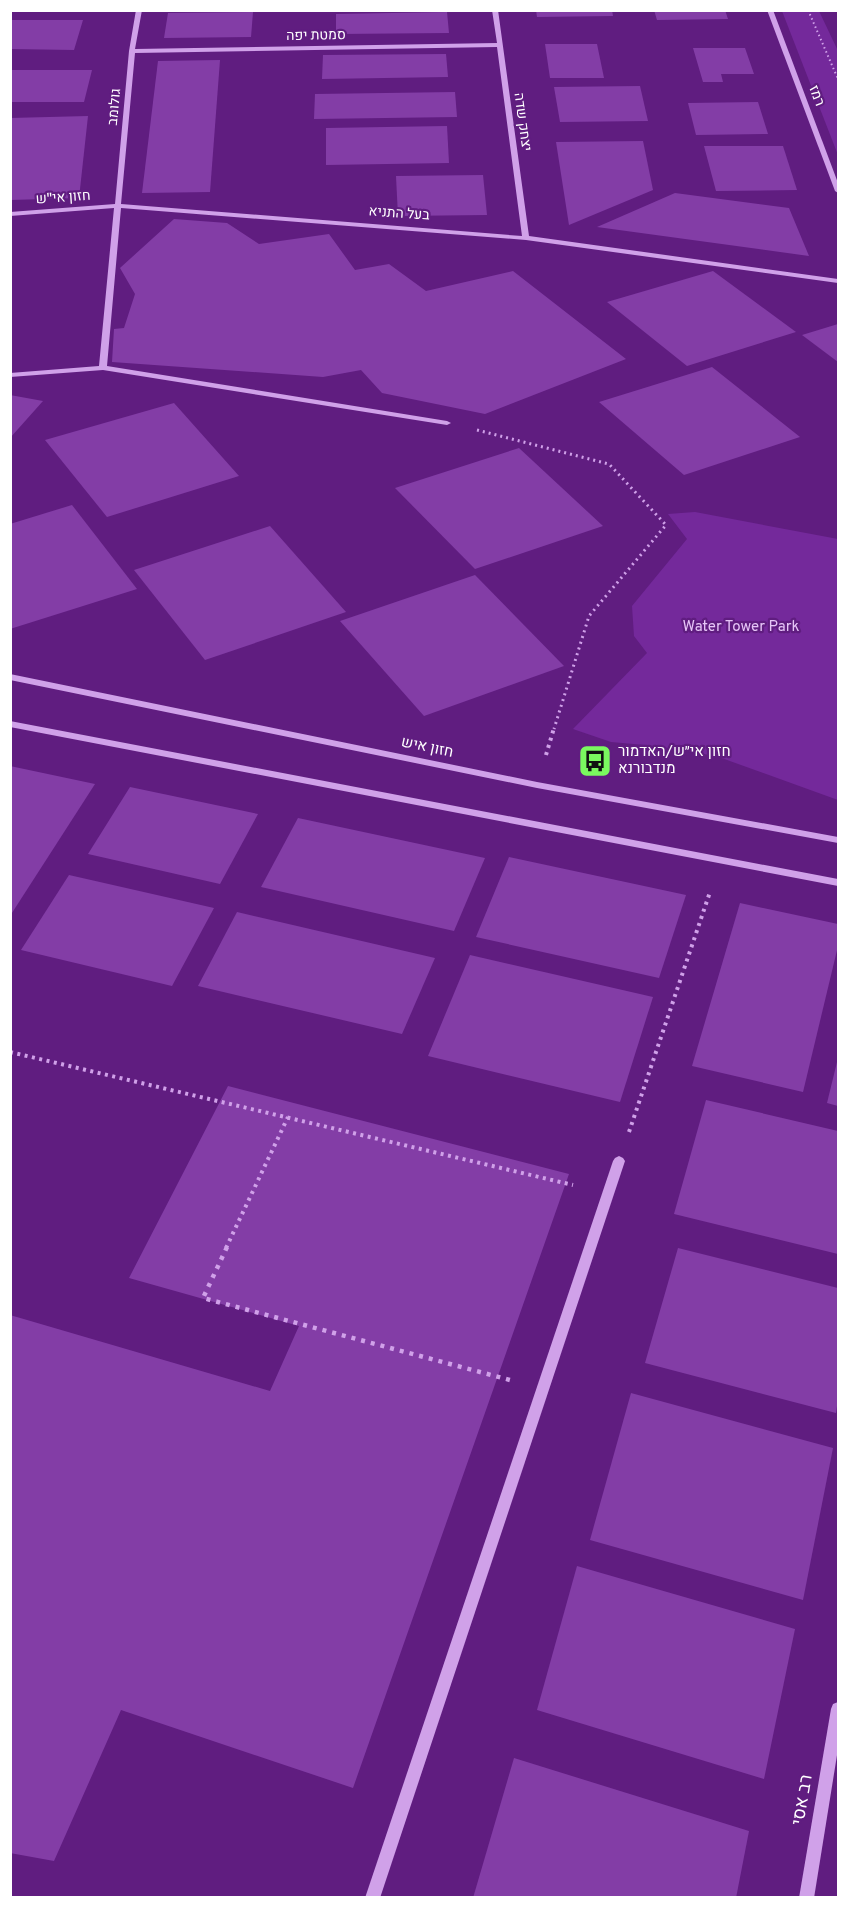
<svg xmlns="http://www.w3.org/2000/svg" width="849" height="1908" font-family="Overpass,Heebo,sans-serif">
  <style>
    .green { fill: #74299b }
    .building { fill: #833da6 }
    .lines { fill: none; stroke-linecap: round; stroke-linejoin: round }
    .path-far3 { stroke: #d0a1e9; stroke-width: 2; stroke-dasharray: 1.5 3; stroke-linecap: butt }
    .path-far2 { stroke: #d0a1e9; stroke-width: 3; stroke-dasharray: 2 4; stroke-linecap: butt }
    .path-far1 { stroke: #d0a1e9; stroke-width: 4; stroke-dasharray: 3 4.5; stroke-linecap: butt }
    .path { stroke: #d0a1e9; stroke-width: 4.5; stroke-dasharray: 4 6; stroke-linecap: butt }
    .minor { fill: #d0a1e9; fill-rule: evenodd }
    .labels { text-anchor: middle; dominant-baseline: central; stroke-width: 4.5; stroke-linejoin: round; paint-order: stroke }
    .far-street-label { font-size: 14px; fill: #fff; stroke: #601d80 }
    .park-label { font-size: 15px; fill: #e6c5f7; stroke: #601d80 }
    .street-label { font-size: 15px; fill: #fff; stroke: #601d80 }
    .poi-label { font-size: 15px; fill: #fff; stroke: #601d80; text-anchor: start }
    .near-street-label { font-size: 18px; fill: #fff; stroke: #601d80 }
  </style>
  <rect width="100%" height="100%" fill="#601d80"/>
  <!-- green -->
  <g class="green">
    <polygon points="782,11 819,11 838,51 838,155"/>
    <polygon points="695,512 838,539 838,800 716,756 656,746 611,742 573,729 647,653 634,636 632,606 687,539 668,514"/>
  </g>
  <!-- building -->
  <g class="building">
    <polygon points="536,10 612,10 613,16 537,17"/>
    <polygon points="654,10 725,10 728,19 657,20"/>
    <polygon points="253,12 251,37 164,38 168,13"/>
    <polygon points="447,12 449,33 336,34 336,14"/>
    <polygon points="10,20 83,20 74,50 10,49"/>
    <polygon points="545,44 597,44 604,78 550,78"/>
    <polygon points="693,48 745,48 754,74 721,74 723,82 703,82"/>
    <polygon points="446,54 448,77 322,79 323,55"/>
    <polygon points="220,60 210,192 142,193 158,61"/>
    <polygon points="10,70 92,70 84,102 10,102"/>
    <polygon points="640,86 648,121 560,122 554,87"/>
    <polygon points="455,92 457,117 314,119 315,94"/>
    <polygon points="758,102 768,134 696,135 688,103"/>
    <polygon points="88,116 79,198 10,200 10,118"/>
    <polygon points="447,126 449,163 326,165 326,128"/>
    <polygon points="643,141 653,190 569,225 556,142"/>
    <polygon points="704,146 783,146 797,190 716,191"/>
    <polygon points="483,175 487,215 398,216 396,176"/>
    <polygon points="675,193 789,208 809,256 597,227"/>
    <polygon points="174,219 227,223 259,244 329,234 355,270 389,264 426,291 513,271 626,359 485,414 382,393 361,370 323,377 112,362 114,329 124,328 135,294 120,268"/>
    <polygon points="713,271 796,332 687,366 607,302"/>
    <polygon points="838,324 838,362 802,335"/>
    <polygon points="712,367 800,437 684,475 599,402"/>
    <polygon points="10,395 43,401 10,438"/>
    <polygon points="174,403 239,476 107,517 45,440"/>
    <polygon points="519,448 603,526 475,569 395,488"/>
    <polygon points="72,505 137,589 10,629 10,524"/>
    <polygon points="270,526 346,612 205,660 134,570"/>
    <polygon points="475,575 564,666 424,716 340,621"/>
    <polygon points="10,766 95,784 10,916"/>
    <polygon points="130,787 258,814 220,884 88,854"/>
    <polygon points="298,818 485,858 454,931 261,887"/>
    <polygon points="509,857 686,895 659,978 476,937"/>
    <polygon points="69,875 214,908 172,986 21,950"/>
    <polygon points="740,903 838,924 838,946 803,1092 692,1066"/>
    <polygon points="237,912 435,958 402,1034 198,986"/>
    <polygon points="470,955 653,997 620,1102 428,1056"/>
    <polygon points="838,1058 838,1106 827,1103"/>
    <polygon points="228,1086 569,1174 353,1788 121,1710 54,1861 10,1853 10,1315 270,1391 299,1326 129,1278"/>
    <polygon points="706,1100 838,1131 838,1254 674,1214"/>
    <polygon points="678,1248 838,1288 838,1399 836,1413 645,1363"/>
    <polygon points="631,1393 833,1448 803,1600 590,1540"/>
    <polygon points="577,1566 795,1629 764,1779 537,1710"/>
    <polygon points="514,1758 749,1831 736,1898 473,1898"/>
  </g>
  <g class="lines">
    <!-- path-far3 -->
    <polyline class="path-far3" points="808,10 838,79"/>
    <!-- path-far2 -->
    <polyline class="path-far2" points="477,430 609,464 666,525 589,616 554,729"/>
    <!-- path-far1 -->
    <g class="path-far1">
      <polyline points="546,755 554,728"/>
      <polyline points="10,1052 573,1185"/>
      <polyline points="629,1132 710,892"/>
      <polyline points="226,1248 288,1117"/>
    </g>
    <!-- path -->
    <polyline class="path" points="227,1247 203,1298 510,1380"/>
    <!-- minor -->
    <g class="minor">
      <path d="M136 10H142L135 49 497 43 492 10H498L529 236 838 279V283L526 240 121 208 107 366 447 421 451 423 447 425 103 370 10 377V373L99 366 114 208 10 216V212L115 204 129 51ZM497 47 522 236 121 204 135 53Z"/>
      <polygon points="767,10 773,10 838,183 838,193 835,191"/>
      <polygon points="10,674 537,782 838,837 838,843 537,788 10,680"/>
      <polygon points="10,721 838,879 838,886 10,727"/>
      <polygon points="619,1156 623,1158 625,1161 380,1898 365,1898 613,1161 615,1158"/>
      <polygon points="838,1702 838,1749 814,1898 799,1898 831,1709 833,1704"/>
    </g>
  </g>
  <!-- icons -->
  <defs>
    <g id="bus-square" transform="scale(1.725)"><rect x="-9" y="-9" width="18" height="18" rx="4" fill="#7af95f" stroke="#601d80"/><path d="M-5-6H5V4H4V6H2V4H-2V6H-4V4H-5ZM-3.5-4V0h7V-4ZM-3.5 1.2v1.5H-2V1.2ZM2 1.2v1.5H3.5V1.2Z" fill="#111"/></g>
  </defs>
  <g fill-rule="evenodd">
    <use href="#bus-square" x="595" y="761"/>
  </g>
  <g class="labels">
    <!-- far-street labels -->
    <g class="far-street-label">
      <text transform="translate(316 36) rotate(-1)">סמטת יפה</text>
      <text transform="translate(816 96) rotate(69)">רמז</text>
      <text transform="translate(115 107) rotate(-85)">גולומב</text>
      <text transform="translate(522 122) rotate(82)">יצחק שדה</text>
      <text transform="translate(63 198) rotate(-4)">חזון אי"ש</text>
      <text transform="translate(399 214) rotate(4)">בעל התניא</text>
    </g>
    <!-- park labels -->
    <g class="park-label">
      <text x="741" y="627">Water Tower Park</text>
    </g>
    <!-- street labels -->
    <g class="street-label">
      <text transform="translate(427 748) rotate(12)">חזון איש</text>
    </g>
    <!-- poi labels -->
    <g class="poi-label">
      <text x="618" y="752">חזון אי״ש/האדמור<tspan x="618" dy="17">מנדבורנא</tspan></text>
    </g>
    <!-- near-street labels -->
    <g class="near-street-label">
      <text transform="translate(803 1800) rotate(-80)">רב אסי</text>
    </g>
  </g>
  <!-- border -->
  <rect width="849" height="1908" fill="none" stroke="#ffffff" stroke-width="24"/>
</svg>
